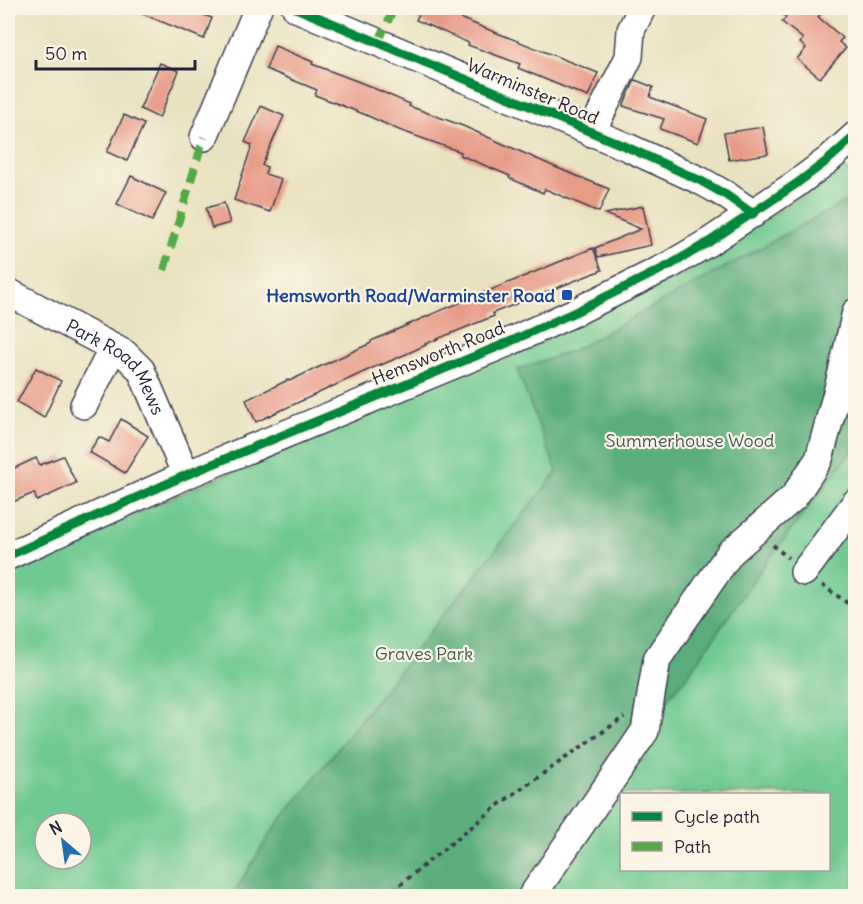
<svg xmlns="http://www.w3.org/2000/svg" width="863" height="904" font-family="Delius,sans-serif">
  <style>
    .green { fill: #6fc991; stroke: #487666; stroke-width: 1.5; fill-rule: evenodd }
    .forest { fill: #5bad7b; stroke: #3e685b; stroke-width: 1.5 }
    .building { fill: #e79c88 }
    .lines { fill: none; stroke-linecap: round; stroke-linejoin: round }
    .minor-casing { stroke: #403f4f; stroke-width: 30 }
    .path { stroke: #403f4f; stroke-width: 4; stroke-dasharray: 4.5 4.5; stroke-linecap: butt }
    .minor { stroke: #fff; stroke-width: 27 }
    .quiet { stroke: #53aa46; stroke-width: 8; stroke-dasharray: 15 8; stroke-linecap: butt }
    .cycleway-casing { stroke: #fcf5e5; stroke-width: 13 }
    .cycleway { stroke: #00873e; stroke-width: 9 }
    .transit-dot { fill: #1a4fb4; stroke: #fcf5e5; stroke-width: 2 }
    .labels { text-anchor: middle; dominant-baseline: central; stroke-width: 4.5; stroke-linejoin: round; paint-order: stroke }
    .street-label { font-size: 18px; fill: #22223b; stroke: #fcf5e5 }
    .transit-label { font-size: 18px; font-weight: bold; fill: #164399; stroke: #fcf5e5; text-anchor: end }
    .park-label { font-size: 18px; fill: #3d5c59; stroke: #fcf5e5 }
  </style>
  <rect width="100%" height="100%" fill="#fcf5e5"/>
  <filter id="ink" filterUnits="userSpaceOnUse"><feTurbulence type="fractalNoise" baseFrequency=".0167" numOctaves="2"/><feDisplacementMap in="SourceGraphic" scale="12" xChannelSelector="R" yChannelSelector="G"/><feConvolveMatrix kernelMatrix="1 2 1 2 8 2 1 2 1" color-interpolation-filters="sRGB"/></filter>
  <filter id="wash" filterUnits="userSpaceOnUse"><feTurbulence type="fractalNoise" baseFrequency=".008" numOctaves="4" result="noise"/><feDisplacementMap in="SourceGraphic" scale="24" xChannelSelector="R" yChannelSelector="G"/><feGaussianBlur stdDeviation="1.35" result="paint"/><feColorMatrix in="noise" values="0 0 0 0 0 0 0 0 0 0 0 0 0 0 0 0 0 1.4 0 .05"/><feComposite in="paint" operator="in"/></filter>
  <g filter="url(#wash)">
    <rect width="100%" height="100%" fill="#e9e2c0"/>
    <!-- green -->
    <path class="green" d="M842 168 855 173V896H8V569L683 274ZM622 794H828V870H622ZM45 823H81V859H45Z"/>
    <!-- forest -->
    <polygon class="forest" points="855,196 855,447 764,565 688,675 599,778 524,896 232,896 270,834 557,472 517,370 574,350"/>
    <g id="blocks">
      <!-- building -->
      <g class="building">
        <polygon points="128,8 185,8 212,18 204,39"/>
        <polygon points="422,8 441,8 463,17 462,19 598,73 588,97 518,68 520,64 468,45 469,43 416,20"/>
        <polygon points="775,8 826,8 818,17 843,38 839,42 846,48 820,78 797,59 806,48 800,43 803,39 782,22 786,17"/>
        <polygon points="275,46 313,62 312,64 362,83 410,104 409,106 463,126 555,167 609,189 599,212 545,189 543,193 509,178 510,176 460,155 461,152 399,130 366,115 315,95 317,90 266,69"/>
        <polygon points="160,63 179,71 159,118 140,109"/>
        <polygon points="635,80 653,87 650,97 707,119 698,143 660,129 664,119 623,106"/>
        <polygon points="261,106 284,116 262,165 267,167 265,174 281,179 270,212 234,200 252,145 245,142"/>
        <polygon points="124,115 144,124 127,161 107,152"/>
        <polygon points="763,127 768,154 729,160 724,133"/>
        <polygon points="131,176 166,193 152,221 117,204"/>
        <polygon points="224,203 230,223 212,228 206,208"/>
        <polygon points="643,206 651,245 598,257 595,248 641,229 605,214"/>
        <polygon points="593,248 602,270 493,313 494,316 425,344 426,345 404,355 381,365 381,364 256,422 246,400 288,380 289,381 371,343 371,341 430,315"/>
        <polygon points="36,368 61,381 44,418 17,402"/>
        <polygon points="121,419 148,436 125,473 89,452 99,437 109,442"/>
        <polygon points="63,456 76,483 37,501 34,493 8,504 8,471 36,458 40,465"/>
      </g>
    </g>
  </g>
  <g filter="url(#ink)">
    <use href="#blocks" fill-opacity="0" stroke="#403f4f" stroke-width="1.5"/>
    <g class="lines">
      <!-- minor casing -->
      <g class="minor-casing">
        <g id="minor">
          <polyline points="296,8 627,147 701,181 726,195 753,214"/>
          <polyline points="591,133 629,57 631,30 642,8"/>
          <polyline points="204,137 258,8"/>
          <path id="s1" d="M8 292 125 354 141 370 186 475"/>
          <polyline points="84,405 113,348"/>
          <polyline points="8,556 186,475 507,343 575,312 670,265 709,242 796,184 828,160 856,135"/>
          <polyline points="804,572 856,502"/>
          <polyline points="532,896 645,731 657,659 730,553 794,497 819,459 839,385 856,312"/>
        </g>
      </g>
      <!-- path -->
      <g class="path">
        <polyline points="773,545 788,558"/>
        <polyline points="822,585 856,609"/>
        <polyline points="386,896 501,803 624,717"/>
      </g>
      <!-- minor -->
      <use href="#minor" class="minor"/>
      <!-- quiet -->
      <g class="quiet">
        <polyline points="378,43 394,8"/>
        <polyline points="164,270 204,137"/>
      </g>
      <!-- cycleway casing -->
      <g class="cycleway-casing">
        <g id="cycleway">
          <polyline points="296,8 627,147 701,181 726,195 753,214"/>
          <polyline points="8,556 186,475 507,343 575,312 670,265 709,242 796,184 828,160 856,135"/>
        </g>
      </g>
      <!-- cycleway -->
      <use href="#cycleway" class="cycleway"/>
    </g>
  </g>
  <!-- markers -->
  <rect class="transit-dot" x="561" y="289" width="12" height="12" rx="3"/>
  <g class="labels">
    <!-- street labels -->
    <g class="street-label">
      <text transform="translate(533 91) rotate(23)">Warminster Road</text>
      <text transform="translate(438 353) rotate(-22)">Hemsworth Road</text>
      <text stroke="none"><textPath href="#s1" startOffset="135">Park Road Mews</textPath></text>
    </g>
    <!-- transit labels -->
    <g class="transit-label">
      <text x="555" y="295">Hemsworth Road/Warminster Road</text>
    </g>
    <!-- park labels -->
    <g class="park-label">
      <text x="690" y="440">Summerhouse Wood</text>
      <text x="424" y="653">Graves Park</text>
    </g>
  </g>
  <!-- margin -->
  <rect width="863" height="904" fill="none" stroke="#fcf5e5" stroke-width="30"/>
  <!-- legend -->
  <rect x="620" y="793" width="210" height="78" fill="#fcf5e5" stroke="#a5a1a1" stroke-width="1.5"/>
  <rect x="632" y="812" width="30" height="9" fill="#00873e" stroke="#a5a1a1" stroke-width="1.5"/>
  <text x="674" y="823" font-size="18" fill="#22223b">Cycle path</text>
  <rect x="632" y="842" width="30" height="9" fill="#53aa46" stroke="#a5a1a1" stroke-width="1.5"/>
  <text x="674" y="853" font-size="18" fill="#22223b">Path</text>
  <!-- north arrow -->
  <g transform="translate(63 841) rotate(331)"><circle r="28" fill="#fcf5e5" stroke="#a5a1a1" stroke-width="1.5"/>
  <path d="M0-4.5L10 22L0 15L-10 22Z" fill="#1f6fb2"/>
  <text y="-9" font-size="16" font-weight="bold" text-anchor="middle" fill="#22223b">N</text>
  </g>
  <!-- scale -->
  <path d="M36 60v9h159v-9" fill="none" stroke="#22223b" stroke-width="3"/>
  <text x="45" y="60" font-size="18" fill="#22223b" stroke="#fcf5e5" stroke-width="4.5" paint-order="stroke">50 m</text>
</svg>
